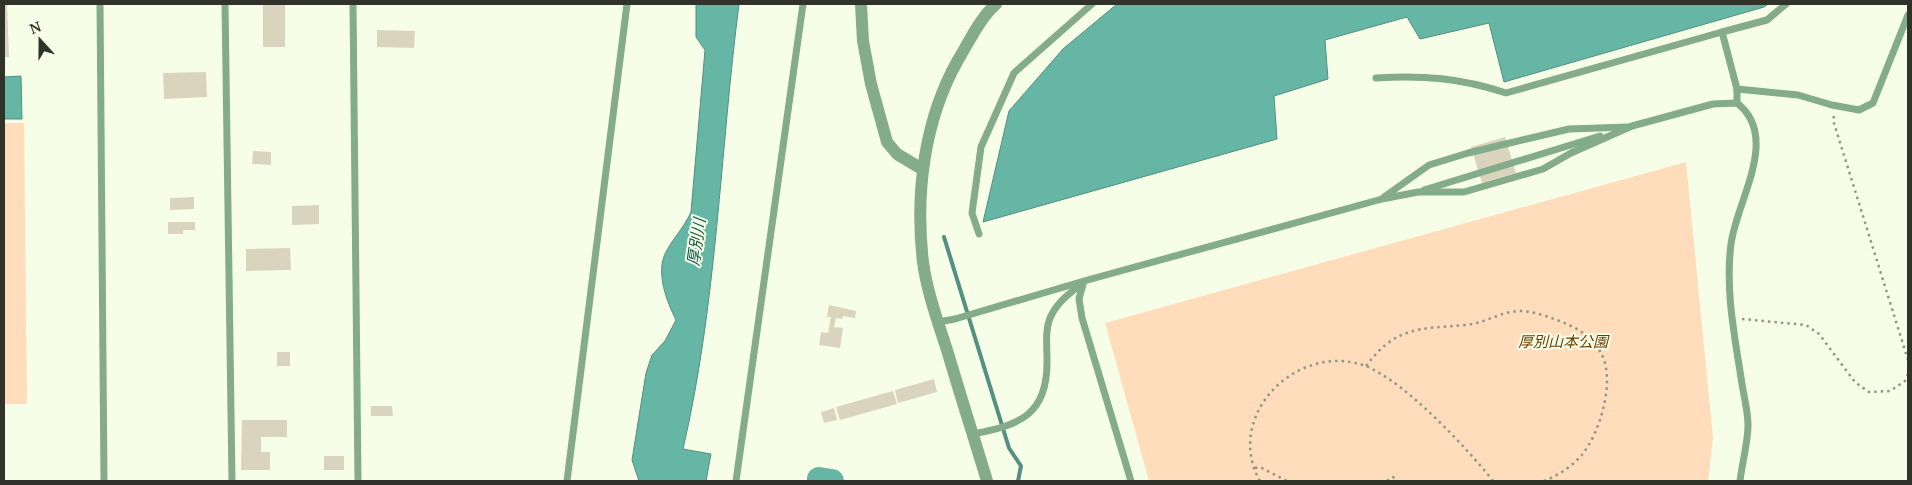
<svg xmlns="http://www.w3.org/2000/svg" width="1912" height="485" font-family="'Noto Serif','Noto Sans JP',serif">
  <style>
    .green { fill: #ffdcbc }
    .water { fill: #65b6a4; stroke: #558f80 }
    .lines { fill: none; stroke-linecap: round; stroke-linejoin: round }
    .stream { stroke: #558f80; stroke-width: 4 }
    .river { stroke: #65b6a4; stroke-width: 24 }
    .building { fill: #dad4be }
    .path { stroke: #919687; stroke-width: 2.5; stroke-dasharray: 2.5 4; stroke-linecap: butt }
    .service { stroke: #84ac8a; stroke-width: 7 }
    .tertiary { stroke: #84ac8a; stroke-width: 12 }
    .labels { text-anchor: middle; dominant-baseline: central; stroke-width: 4; stroke-linejoin: round; paint-order: stroke }
    .park-label { font-size: 15px; font-style: italic; fill: #6c3e02; stroke: #f7fee8 }
    .water-label { font-size: 16px; font-style: italic; fill: #12564a; stroke: #f7fee8 }
  </style>
  <rect width="100%" height="100%" fill="#f7fee8"/>
  <!-- green -->
  <g class="green">
    <polygon points="4,123 24,123 27,404 4,404"/>
    <polygon points="1686,162 1713,438 1708,481 1149,481 1105,323"/>
  </g>
  <!-- water -->
  <g class="water">
    <path d="M696 4H739C720 152 717 303 683 449L711 454 706 481H639L632 460 646 373 652 355 665 341 676 320C667 302 655 272 666 252 673 238 684 228 691 212L705 50 696 37Z"/>
    <polygon points="1117,4 1768,4 1764,7 1504,82 1489,23 1420,39 1407,17 1325,40 1328,79 1274,96 1277,139 983,222 1009,111 1063,49"/>
    <polygon points="21,76 22,119 4,119 4,77"/>
  </g>
  <g class="lines">
    <!-- stream -->
    <polyline class="stream" points="944,237 1009,448 1021,466 1018,481"/>
    <!-- river -->
    <polyline class="river" points="819,479 832,481"/>
  </g>
  <!-- building -->
  <g class="building">
    <polygon points="4,4 7,4 9,57 4,57"/>
    <rect x="263" y="4" width="22" height="43"/>
    <polygon points="377,30 415,31 414,48 377,47"/>
    <polygon points="206,72 207,97 164,99 163,73"/>
    <polygon points="1505,137 1516,173 1482,183 1471,147"/>
    <polygon points="253,151 271,152 271,165 252,164"/>
    <polygon points="194,197 194,209 170,210 170,198"/>
    <polygon points="319,205 319,224 292,225 292,206"/>
    <polygon points="168,222 195,222 195,230 183,230 183,234 168,234"/>
    <polygon points="290,248 291,270 246,271 246,249"/>
    <polygon points="829,305 856,311 855,318 843,316 842,319 836,318 834,327 843,328 840,348 819,345 821,332 828,333 831,317 827,317"/>
    <rect x="277" y="352" width="13" height="14"/>
    <polygon points="934,379 937,392 898,403 895,390"/>
    <polygon points="893,391 897,404 840,420 836,407"/>
    <polygon points="371,406 392,406 393,416 371,416"/>
    <polygon points="834,408 837,420 824,423 821,412"/>
    <polygon points="242,420 287,420 287,437 261,437 261,452 270,452 270,470 241,470"/>
    <rect x="324" y="456" width="20" height="14"/>
  </g>
  <g class="lines">
    <!-- path -->
    <g class="path">
      <polyline points="1834,116 1833,120 1908,360"/>
      <polyline points="1742,319 1806,325 1819,334 1855,382 1869,392 1890,391 1905,381 1908,374"/>
      <path d="M1366 366C1396 326 1419 329 1465 325 1484 324 1501 311 1520 311 1532 311 1546 316 1557 320 1575 327 1592 335 1601 353 1616 380 1600 434 1581 456 1571 467 1557 476 1544 481"/>
      <polyline points="1255,468 1260,467 1287,481"/>
      <path d="M1260 481C1225 420 1289 348 1356 363 1396 371 1468 449 1493 481"/>
      <polyline points="1387,481 1393,477 1397,481"/>
    </g>
    <!-- service -->
    <g class="service">
      <polyline points="100,4 104,481"/>
      <polyline points="225,4 232,481"/>
      <polyline points="353,4 358,481"/>
      <path d="M1376 78C1423 75 1461 78 1506 93L1722 32"/>
      <polyline points="1737,89 1798,95 1832,105 1859,110 1873,103 1908,15"/>
      <polyline points="1737,103 1737,89 1722,32 1767,20 1786,4"/>
      <polyline points="1424,190 1600,136"/>
      <polyline points="1384,197 1429,165 1468,153 1569,129 1628,127"/>
      <polyline points="979,234 972,213 981,147 1014,73 1092,4"/>
      <polyline points="1083,284 1079,299 1082,318 1131,481"/>
      <path d="M938 322 955 319 1084 281 1382 199 1418 192H1464L1543 169 1571 153 1632 126 1713 104 1737 103C1781 137 1736 202 1731 244 1725 291 1735 338 1742 384 1744 397 1748 412 1748 425 1748 443 1742 463 1740 481"/>
      <path d="M973 434C1021 425 1048 414 1047 360 1047 345 1045 331 1050 318 1057 302 1069 294 1081 284"/>
      <polyline points="567,481 627,4"/>
      <polyline points="736,481 803,4"/>
    </g>
    <!-- tertiary -->
    <g class="tertiary">
      <polyline points="861,4 863,41 871,84 887,142 897,154 922,169"/>
      <path d="M987 481C974 438 960 394 947 350 938 322 927 292 923 262 915 194 924 120 958 60 969 42 980 18 996 4"/>
    </g>
  </g>
  <g class="labels">
    <!-- park labels -->
    <g class="park-label">
      <text x="1563" y="341">厚別山本公園</text>
    </g>
    <!-- water labels -->
    <g class="water-label">
      <text transform="translate(696 242) rotate(-82)">厚別川</text>
    </g>
  </g>
  <!-- border -->
  <rect width="1912" height="485" fill="none" stroke="#31332b" stroke-width="10"/>
  <!-- north arrow -->
  <g transform="translate(40 40) rotate(339)" stroke="#f7fee8" stroke-width="4" paint-order="stroke">
  <path d="M0-4L9 19L0 12L-9 19Z" fill="#31332b"/>
  <text y="-8" font-size="14" font-weight="bold" text-anchor="middle" fill="#31332b">N</text>
  </g>
</svg>
